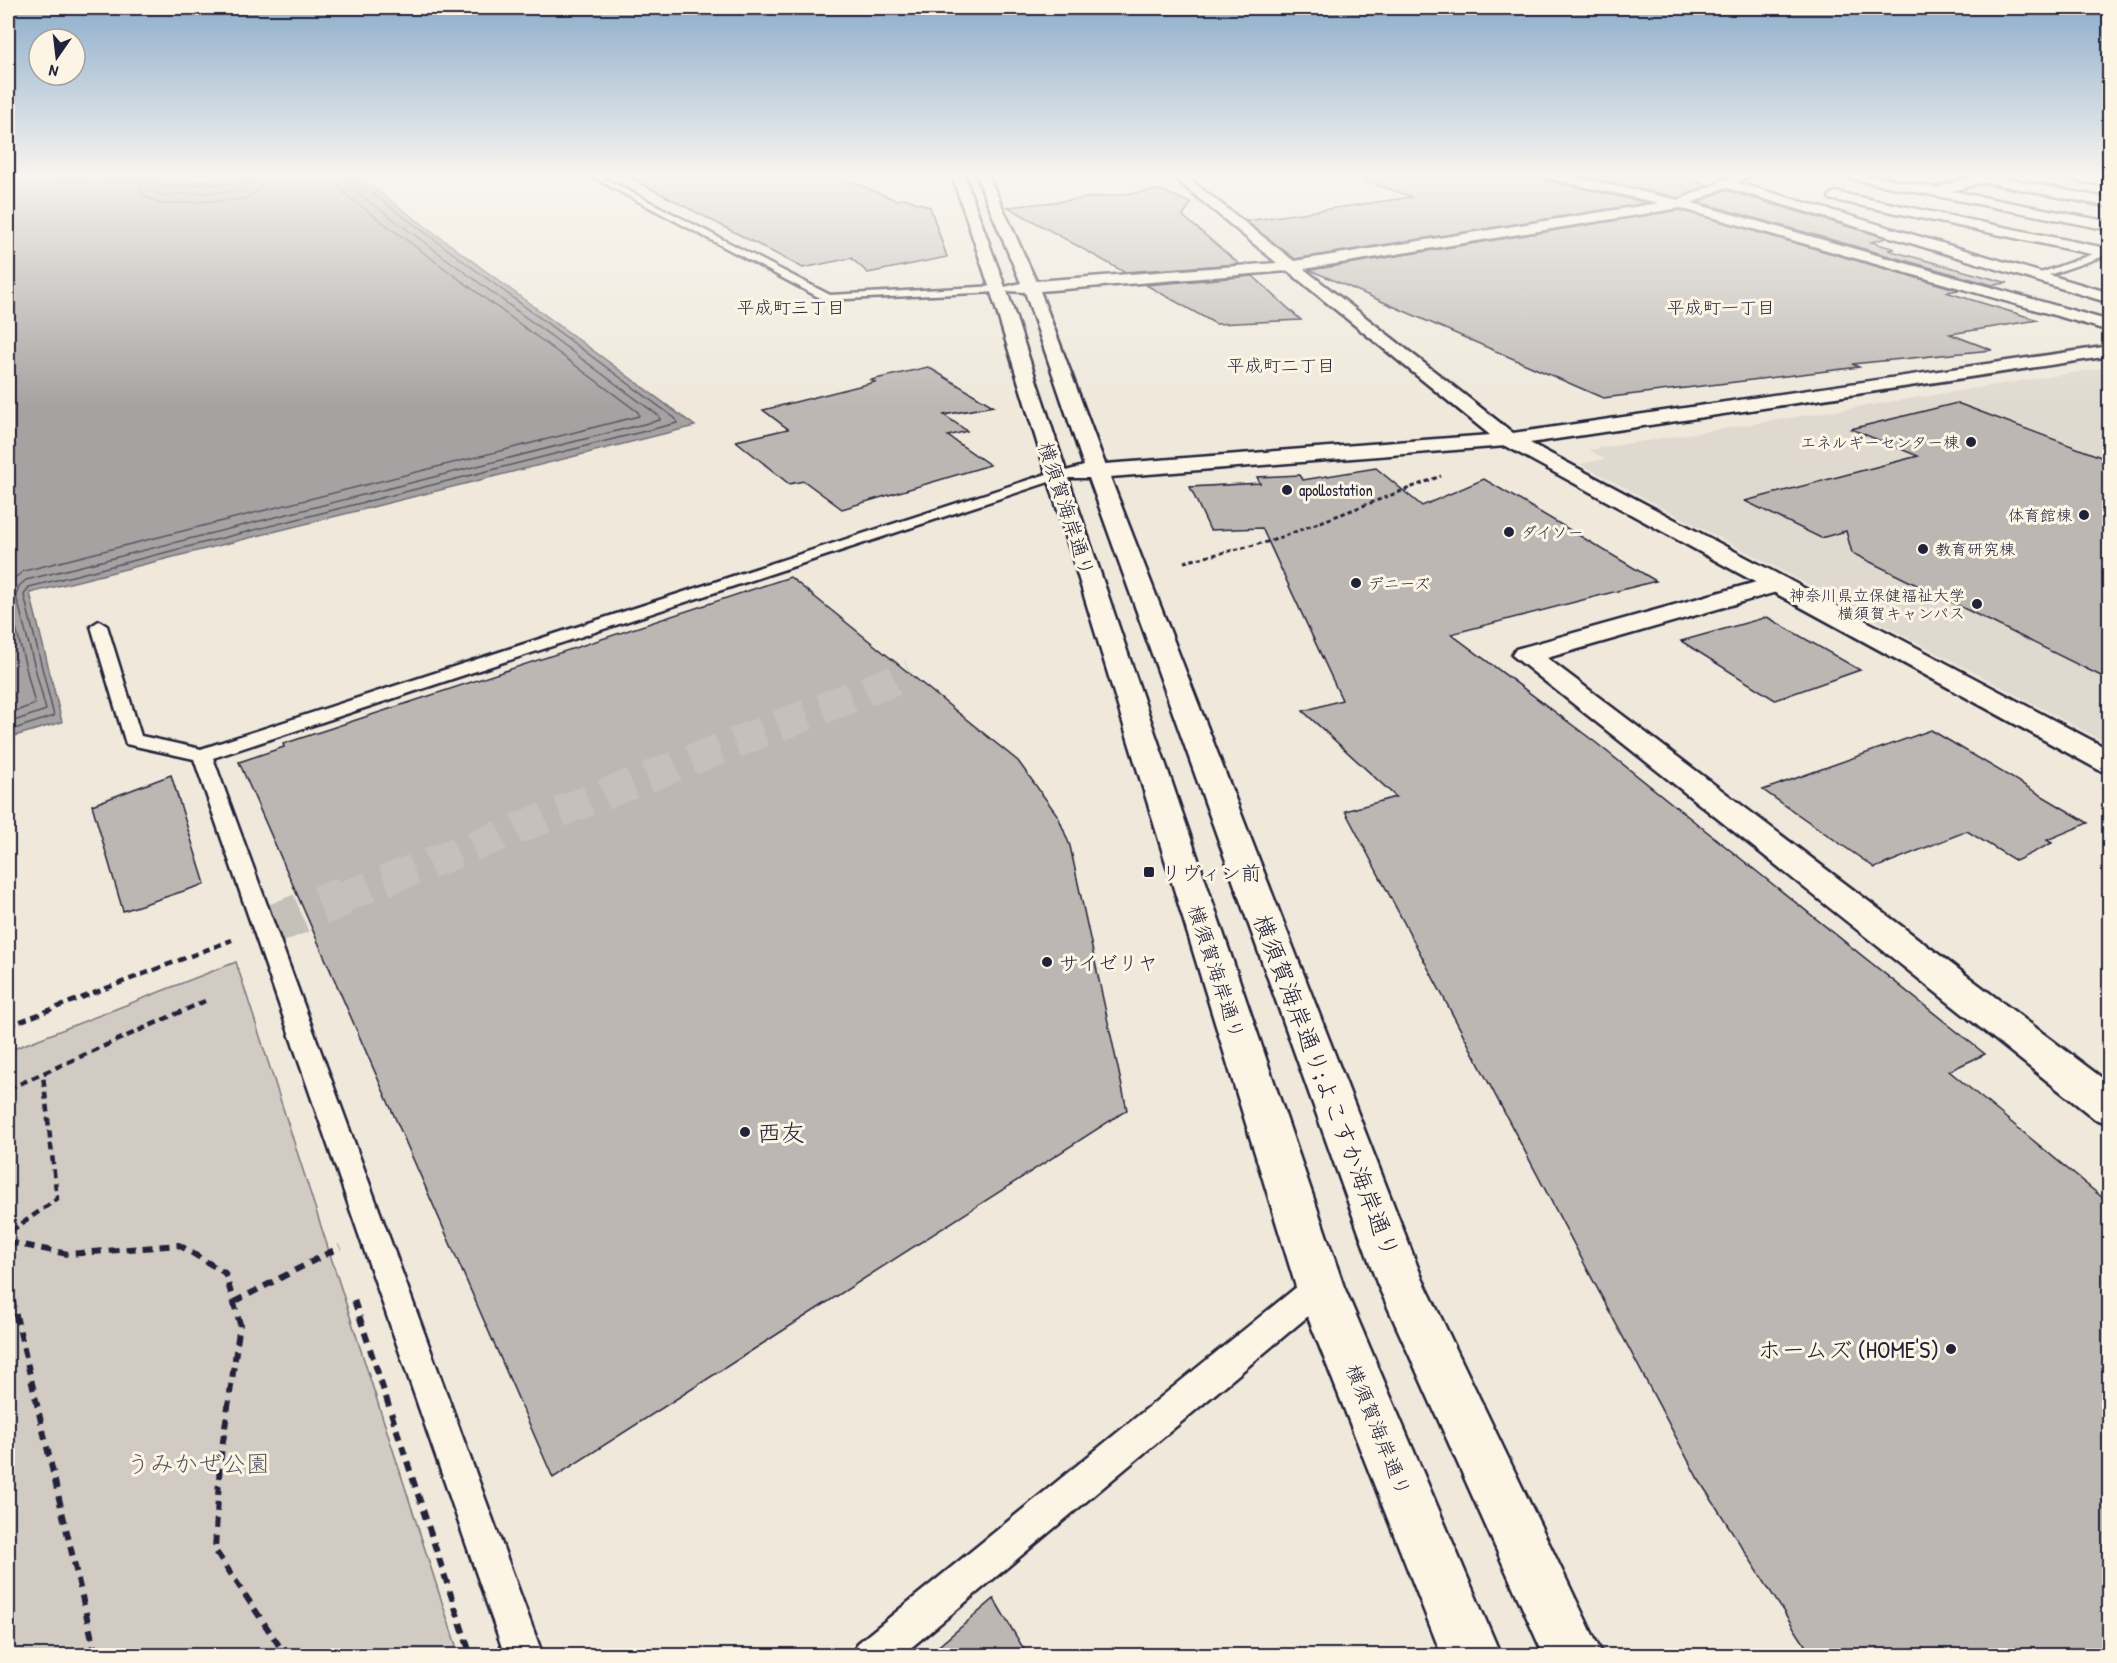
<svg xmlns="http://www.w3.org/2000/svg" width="2117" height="1663" font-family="'Patrick Hand','Klee One',sans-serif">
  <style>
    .built { fill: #e0d9cf }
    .green { fill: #d1cbc3; stroke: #7a767f; stroke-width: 1.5 }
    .water { fill: #a6a2a2; stroke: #716f79; stroke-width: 1.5 }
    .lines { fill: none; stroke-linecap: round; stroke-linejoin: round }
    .shore { stroke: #575564; stroke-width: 1.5 }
    .building { fill: #bcb7b3; stroke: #22223b; stroke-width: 1.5 }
    .street-tunnel-far1 { stroke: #c6c0bb; stroke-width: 31; stroke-dasharray: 31 16; stroke-linecap: butt }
    .street-tunnel { stroke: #c6c0bb; stroke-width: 40; stroke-dasharray: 40 20; stroke-linecap: butt }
    .lane-casing { stroke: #22223b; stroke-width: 5 }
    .street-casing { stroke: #22223b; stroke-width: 5 }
    .secondary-casing { stroke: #22223b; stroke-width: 5 }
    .highway-casing { stroke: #22223b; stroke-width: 5 }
    .path-far2 { stroke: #22223b; stroke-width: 3; stroke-dasharray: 4.5 3; stroke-linecap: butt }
    .path-far1 { stroke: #22223b; stroke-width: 4.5; stroke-dasharray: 8 5; stroke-linecap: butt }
    .path { stroke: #22223b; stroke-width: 6; stroke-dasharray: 10 7; stroke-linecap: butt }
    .lane { fill: #fcf5e5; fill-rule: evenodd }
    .street { fill: #fcf5e5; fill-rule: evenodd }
    .secondary { fill: #fcf5e5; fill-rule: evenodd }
    .highway { fill: #fcf5e5; fill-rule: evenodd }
    .poi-dot { fill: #22223b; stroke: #fcf5e5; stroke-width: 2 }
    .labels { text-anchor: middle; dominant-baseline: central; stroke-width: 6; stroke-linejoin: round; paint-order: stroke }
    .far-poi-label { font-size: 16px; fill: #22223b; stroke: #fcf5e5; text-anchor: start }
    .far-neighbourhood-label { font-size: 18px; fill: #22223b; stroke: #fcf5e5 }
    .street-label { font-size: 20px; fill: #22223b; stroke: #fcf5e5 }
    .poi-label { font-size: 20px; fill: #22223b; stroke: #fcf5e5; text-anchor: start }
    .near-street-label { font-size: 24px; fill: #22223b; stroke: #fcf5e5 }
    .near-poi-label { font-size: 24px; fill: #22223b; stroke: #fcf5e5; text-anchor: start }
    .near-park-label { font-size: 24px; fill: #575564; stroke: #fcf5e5 }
  </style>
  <rect width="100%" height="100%" fill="#efe8db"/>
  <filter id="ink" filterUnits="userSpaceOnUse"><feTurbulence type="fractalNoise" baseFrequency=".0167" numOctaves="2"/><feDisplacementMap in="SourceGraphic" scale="12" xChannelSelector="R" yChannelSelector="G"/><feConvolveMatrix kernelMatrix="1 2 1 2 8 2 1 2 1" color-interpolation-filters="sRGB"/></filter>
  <g filter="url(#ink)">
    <!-- built -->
    <polygon class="built" points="2109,367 2109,744 1580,464 1605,459 1589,450"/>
    <!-- green -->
    <polygon class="green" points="236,962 459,1655 8,1655 8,1051"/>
    <!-- water -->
    <polygon class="water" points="8,175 206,175 163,177 159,180 34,181 156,182 356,175 695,426 30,593 62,722 8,738"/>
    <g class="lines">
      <!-- shore -->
      <g class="shore">
        <polyline points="138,175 143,195 161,204 246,199 260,189 263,175"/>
        <polyline points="147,175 149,188 161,195 242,191 251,185 254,175"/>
        <polyline points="156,175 154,183 161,187 241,183 246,180 247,175"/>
        <polyline points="8,592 13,579 24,571 639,416 638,412 346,195 339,185 337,175"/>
        <polyline points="8,596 35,704 8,714"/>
        <polyline points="8,723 46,710 16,595 19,586 26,580 660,420 659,416 351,188 346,175"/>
        <polyline points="8,731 54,716 24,595 29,587 677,423 676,419 357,182 354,175"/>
      </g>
    </g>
    <!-- building -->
    <g class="building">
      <polygon points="625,175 836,175 896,200 904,198 930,207 947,257 868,273 851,258 803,268"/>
      <polygon points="1364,175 1542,175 1546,180 1647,203 1295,259 1246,221 1412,197 1363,180"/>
      <polygon points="1574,175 1673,175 1708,185 1679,198"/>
      <polygon points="1160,190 1191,203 1183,216 1239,264 1124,272 1008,207"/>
      <polygon points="1725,190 1887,238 1871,242 1895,249 1888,250 2008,283 1992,285 1698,202"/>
      <polygon points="1680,210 1959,290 1946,292 2038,320 1950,334 1992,350 1852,364 1859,367 1603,398 1310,270"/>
      <polygon points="1253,276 1301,320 1216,324 1146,285"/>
      <polygon points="928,367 993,406 944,415 967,431 948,436 990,465 842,509 804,481 789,484 736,441 788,429 763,410 875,382 871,380"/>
      <polygon points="1957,403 2109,460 2109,680 1852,553 1846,531 1821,538 1745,501 1918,456 1851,429"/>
      <polygon points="1376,468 1422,506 1484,479 1656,581 1451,634 1595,742 1985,1054 1949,1071 2109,1203 2109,1656 1812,1656 1697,1477 1345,811 1396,797 1303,711 1342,700 1262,528 1210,530 1190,487 1260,483 1257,477 1300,475 1303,480"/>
      <polygon points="790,577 1018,761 1058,816 1070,846 1127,1110 553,1478 239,762 284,747 283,744"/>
      <polygon points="1767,617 1860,670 1775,700 1681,641"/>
      <polygon points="1931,730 2088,823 2047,840 2052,843 2016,861 1967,831 1875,868 1763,790"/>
      <polygon points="171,775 205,884 123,911 92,805"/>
      <polygon points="994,1599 1028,1656 927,1656"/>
    </g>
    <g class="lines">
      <!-- street-tunnel-far1 -->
      <polyline class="street-tunnel-far1" points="341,898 910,674"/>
      <!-- street-tunnel -->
      <polyline class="street-tunnel" points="264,928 344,896"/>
      <!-- lane casing -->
      <g class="lane-casing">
        <g id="lane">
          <polygon points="589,175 598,175 830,295 998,286 1003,289 998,292 824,300"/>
          <polygon points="2110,248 2110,254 2040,278 2032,276"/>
          <polygon points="1056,471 1061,472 1061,478 213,758 543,1656 505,1656 194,759 126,744 91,626 99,621 107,626 141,736 201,749"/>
          <polygon points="1320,1273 1331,1277 1335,1287 1331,1297 901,1656 852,1656 858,1643 1309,1277"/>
        </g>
      </g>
      <!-- street casing -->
      <g class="street-casing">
        <g id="street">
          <polygon points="1845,175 1868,175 1936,188 1968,178 1968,175 2000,175 1999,177 2110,199 2110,207 1984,182 1952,191 2110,222 2110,230 1851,179"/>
          <polygon points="1725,179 2110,293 2110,303 1721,186 1721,180"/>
          <polygon points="1835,192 2110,249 2110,258 1830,199 1829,196"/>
          <polygon points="1778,576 1787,579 1791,584 1787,589 1547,658 2110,1084 2110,1124 2095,1119 1512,655 1516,649"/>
        </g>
      </g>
      <!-- secondary casing -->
      <g class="secondary-casing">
        <path id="secondary" d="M952 175H964L1005 287 1021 283 976 175H988L1036 281 1277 263 1171 175H1184L1294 261 1659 203 1546 178 1544 175H1565L1679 200 1736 175H1751L1692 203 2110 321V331L1680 208 1304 269 1513 433 2110 346V356L1530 443 2110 750V772L2099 770 1506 446 1110 477 1422 1278 1603 1656H1544L1377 1283 1089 478H1068L1344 1287 1501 1656H1442L1296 1287 990 289ZM1288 271 1490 435 1105 464 1040 291ZM1007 291 1025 292 1084 466 1066 471Z"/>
      </g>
      <!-- highway casing -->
      <g class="highway-casing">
        <polygon id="highway" points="2062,175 2088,175 2110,178 2110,186 2068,179"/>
      </g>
      <!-- path-far2 -->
      <polyline class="path-far2" points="1184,562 1271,541 1441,476"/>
      <!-- path-far1 -->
      <g class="path-far1">
        <polyline points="8,1026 232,940"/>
        <polyline points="8,1089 205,1001"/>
        <polyline points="11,1231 57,1199 43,1075"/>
      </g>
      <!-- path -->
      <g class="path">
        <polyline points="8,1233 13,1230"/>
        <polyline points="8,1242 68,1254 179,1245 225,1273 240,1324 220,1462 215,1550 286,1656"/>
        <polyline points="8,1281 96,1656"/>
        <polyline points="354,1300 471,1656"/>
        <polyline points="234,1302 340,1247"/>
      </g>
      <!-- lane -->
      <use href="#lane" class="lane"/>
      <!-- street -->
      <use href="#street" class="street"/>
      <!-- secondary -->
      <use href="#secondary" class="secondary"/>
      <!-- highway -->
      <use href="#highway" class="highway"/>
    </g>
  </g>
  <!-- sky -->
  <linearGradient id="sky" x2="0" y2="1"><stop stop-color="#8dadcc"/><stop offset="0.43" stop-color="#f8f5ef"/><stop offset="1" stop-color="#f8f5ef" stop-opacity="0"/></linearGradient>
  <rect width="2117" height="407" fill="url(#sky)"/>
  <!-- markers -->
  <g class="poi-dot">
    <circle cx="1971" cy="442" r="6"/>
    <circle cx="1287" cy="490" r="6"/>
    <circle cx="2084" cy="515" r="6"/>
    <circle cx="1509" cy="532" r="6"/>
    <circle cx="1923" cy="549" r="6"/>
    <circle cx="1356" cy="583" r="6"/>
    <circle cx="1977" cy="604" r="6"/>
    <rect x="1143" y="866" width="12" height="12" rx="3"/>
    <circle cx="1047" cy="962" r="6"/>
    <circle cx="745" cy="1132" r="6"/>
    <circle cx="1951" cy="1349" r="6"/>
  </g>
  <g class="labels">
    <!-- far-poi labels -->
    <g class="far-poi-label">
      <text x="1959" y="442" text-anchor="end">エネルギーセンター棟</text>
      <text x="1299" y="490">apollostation</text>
      <text x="2072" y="515" text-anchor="end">体育館棟</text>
      <text x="1521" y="532">ダイソー</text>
      <text x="1935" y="549">教育研究棟</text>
      <text x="1368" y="583">デニーズ</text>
      <text x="1965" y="595" text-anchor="end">神奈川県立保健福祉大学<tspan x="1965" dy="18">横須賀キャンパス</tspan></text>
    </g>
    <!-- far-neighbourhood labels -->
    <g class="far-neighbourhood-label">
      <text x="791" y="307">平成町三丁目</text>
      <text x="1721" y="307">平成町一丁目</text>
      <text x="1281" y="365">平成町二丁目</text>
    </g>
    <!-- street labels -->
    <g class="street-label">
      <text transform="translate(1067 509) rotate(72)">横須賀海岸通り</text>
      <text transform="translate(1217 972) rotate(72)">横須賀海岸通り</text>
      <text transform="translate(1379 1430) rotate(68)">横須賀海岸通り</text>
    </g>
    <!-- poi labels -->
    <g class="poi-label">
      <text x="1161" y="872">リヴィン前</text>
      <text x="1059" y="962">サイゼリヤ</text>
    </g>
    <!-- near-street labels -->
    <g class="near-street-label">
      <text transform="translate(1327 1086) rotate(69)">横須賀海岸通り;よこすか海岸通り</text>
    </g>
    <!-- near-poi labels -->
    <g class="near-poi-label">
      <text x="757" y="1132">西友</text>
      <text x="1939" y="1349" text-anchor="end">ホームズ (HOME'S)</text>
    </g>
    <!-- near-park labels -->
    <g class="near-park-label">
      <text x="198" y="1463">うみかぜ公園</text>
    </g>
  </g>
  <!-- margin -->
  <rect width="2117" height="1663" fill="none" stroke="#fcf5e5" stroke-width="30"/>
  <rect x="15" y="15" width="2087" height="1633" fill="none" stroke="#22223b" stroke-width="2" filter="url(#ink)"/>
  <!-- north arrow -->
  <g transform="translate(57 57) rotate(194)"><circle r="28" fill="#fcf5e5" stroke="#a5a1a1" stroke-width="1.5"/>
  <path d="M0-4.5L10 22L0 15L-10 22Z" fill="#22223b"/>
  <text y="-9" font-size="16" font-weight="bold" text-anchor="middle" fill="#22223b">N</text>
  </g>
</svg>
